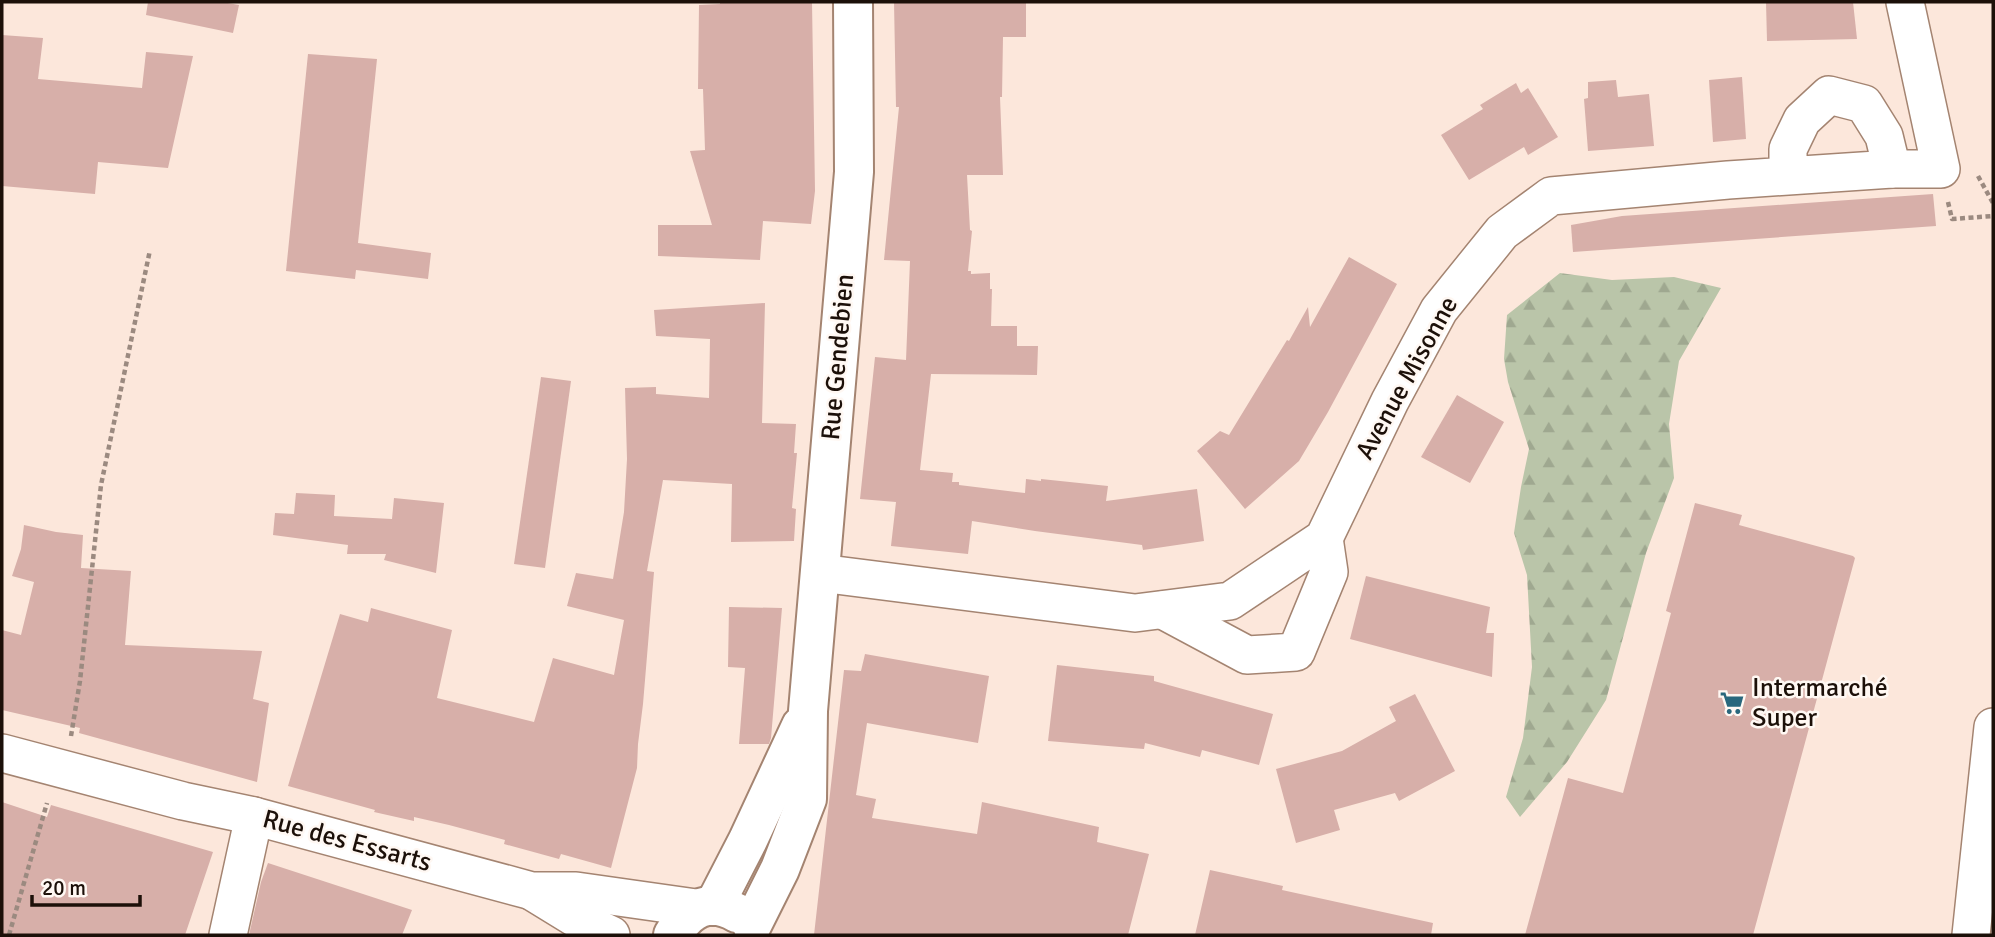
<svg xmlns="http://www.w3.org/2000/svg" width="1995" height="937" font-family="Signika,sans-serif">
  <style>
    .forest { fill: url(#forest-firs) }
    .building { fill: #d7afa9 }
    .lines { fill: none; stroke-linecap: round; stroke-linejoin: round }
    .minor-casing { stroke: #a48471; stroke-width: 40 }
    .major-casing { stroke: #a48471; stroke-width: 42 }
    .path { stroke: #9b8a80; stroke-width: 4.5; stroke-dasharray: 5 3.5; stroke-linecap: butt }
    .minor { stroke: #fff; stroke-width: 37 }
    .major { stroke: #fff; stroke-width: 38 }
    .labels { text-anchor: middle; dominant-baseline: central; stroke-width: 5; stroke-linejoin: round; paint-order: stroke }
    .street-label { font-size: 26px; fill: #1c1009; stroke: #fff8f3 }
    .poi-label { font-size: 26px; fill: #1c1009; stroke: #fff8f3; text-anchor: start }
  </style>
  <defs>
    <pattern id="forest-firs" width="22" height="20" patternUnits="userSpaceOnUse" patternTransform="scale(1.75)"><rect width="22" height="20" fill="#bac5a9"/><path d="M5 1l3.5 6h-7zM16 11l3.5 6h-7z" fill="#9fa890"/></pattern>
  </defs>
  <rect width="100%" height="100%" fill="#fce7db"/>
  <!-- forest -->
  <polygon class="forest" points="1560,273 1612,280 1674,277 1721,288 1679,361 1669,424 1674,478 1646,553 1606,700 1567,762 1520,817 1506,797 1523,738 1532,667 1527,575 1514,533 1521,487 1529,449 1508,382 1504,359 1507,315"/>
  <!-- building -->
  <g class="building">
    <polygon points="148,2 222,2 239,5 233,33 146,15"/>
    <polygon points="720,2 812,2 815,191 811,224 763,221 760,260 658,256 658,225 712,225 690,151 705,150 703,89 698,89 699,5 720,4"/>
    <polygon points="894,2 1026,2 1026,37 1003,37 1002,97 1000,97 1003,175 967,175 970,230 972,231 968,271 971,271 971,274 990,273 990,289 992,289 991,326 1017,326 1017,346 1038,346 1037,375 931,374 920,470 953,473 952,482 959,482 959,485 1025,493 1026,479 1041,481 1041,479 1108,486 1106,501 1197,489 1204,541 1143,550 1142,545 1035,531 972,521 968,554 891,546 896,502 860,499 875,357 906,360 910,261 884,260 899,107 896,107"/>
    <polygon points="1766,2 1853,2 1857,39 1767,41"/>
    <polygon points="2,35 43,38 38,79 142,88 146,52 193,56 168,168 98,162 95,194 2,186"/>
    <polygon points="308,54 377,59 358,243 431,253 428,279 356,270 355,279 286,271"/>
    <polygon points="1742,77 1746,139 1713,142 1709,80"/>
    <polygon points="1616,80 1618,97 1649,94 1654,146 1588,151 1584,99 1588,98 1588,82"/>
    <polygon points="1516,83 1521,93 1528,88 1558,137 1528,155 1524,147 1469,180 1441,135 1483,109 1480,105"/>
    <polygon points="1933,194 1936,226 1573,252 1571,225 1622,216"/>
    <polygon points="1349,257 1397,284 1328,412 1299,461 1245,509 1197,451 1220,431 1229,435 1287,340 1289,341 1308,307 1310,327"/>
    <polygon points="765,303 762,423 796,424 794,453 797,453 792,508 796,509 794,541 731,542 732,484 663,480 647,571 654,572 643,704 638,744 637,768 611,868 561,854 559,859 504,844 505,840 449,825 414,817 414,821 374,812 375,810 288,786 340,614 368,622 371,608 452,630 437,698 534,722 553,658 614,675 624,620 567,606 576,573 613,579 624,512 627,459 625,388 656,387 656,394 709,398 710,339 656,336 654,310"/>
    <polygon points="541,377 571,381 545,568 514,564"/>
    <polygon points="1457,395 1504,422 1470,483 1421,457"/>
    <polygon points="296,493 335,495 334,516 392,519 394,498 444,503 436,573 384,560 386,554 347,554 348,545 273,535 275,513 294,514"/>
    <polygon points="1695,503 1742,515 1739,525 1853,556 1855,558 1753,935 1525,935 1568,778 1623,793 1671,613 1666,611"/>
    <polygon points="24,525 56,532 83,535 81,568 131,571 125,645 262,651 253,699 269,703 257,782 79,733 80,728 2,710 2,630 21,635 34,582 12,576 21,549"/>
    <polygon points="1366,576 1490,607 1486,633 1494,633 1492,677 1350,639"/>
    <polygon points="729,607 782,608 771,738 769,744 739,744 745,668 728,667"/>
    <polygon points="865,654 989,676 978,743 867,723 856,795 876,799 872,818 977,834 982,802 1099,827 1097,842 1149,854 1128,935 814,935 844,670 861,671"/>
    <polygon points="1057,665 1154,676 1154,681 1273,714 1259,765 1202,750 1200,757 1145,743 1144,749 1048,741"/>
    <polygon points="1415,694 1455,771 1399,801 1395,793 1334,810 1340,830 1296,843 1276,769 1342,751 1396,721 1389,707"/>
    <polygon points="2,802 47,817 51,805 213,852 185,935 2,935"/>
    <polygon points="268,863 412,910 402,935 249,935 261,882"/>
    <polygon points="1210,870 1283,886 1282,890 1433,923 1431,935 1195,935"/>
  </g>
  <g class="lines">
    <!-- minor casing -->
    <g class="minor-casing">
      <g id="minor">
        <polyline points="1892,169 1941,169 1905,2"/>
        <polyline points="820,573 1135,613 1230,601 1324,538 1390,401 1439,310 1502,232 1551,196 1728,180 1892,169 1884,136 1864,104 1829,95 1802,120 1788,149 1788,176"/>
        <polyline points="1163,610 1247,655 1296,652 1329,572 1324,538"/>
        <polyline points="2,753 183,801 254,816 532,891 576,891 696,908"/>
        <polyline points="533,892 577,919 611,935"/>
        <polyline points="228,935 254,816"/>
        <polyline points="1971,935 1993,727"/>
      </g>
    </g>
    <!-- major casing -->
    <g class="major-casing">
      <g id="major">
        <polyline points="714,906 748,840 801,726"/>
        <polyline points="752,925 780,869 807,799 808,711 854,172 853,2"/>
        <path d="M673 935C688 909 708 897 737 913"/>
      </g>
    </g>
    <!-- path -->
    <g class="path">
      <polyline points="1978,176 1993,203"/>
      <polyline points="1948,202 1952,219 1993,216"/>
      <polyline points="71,736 80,681 101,485 150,250"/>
      <polyline points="9,935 47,803"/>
    </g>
    <!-- minor -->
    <use href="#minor" class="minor"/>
    <!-- major -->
    <use href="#major" class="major"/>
  </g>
  <!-- icons -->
  <defs>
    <g id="supermarket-bare" transform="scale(1.89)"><path d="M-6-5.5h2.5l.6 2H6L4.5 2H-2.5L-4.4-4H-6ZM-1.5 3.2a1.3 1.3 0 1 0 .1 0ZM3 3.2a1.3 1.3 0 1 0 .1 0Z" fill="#29677d" stroke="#fff8f3" stroke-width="2.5" paint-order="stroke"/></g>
  </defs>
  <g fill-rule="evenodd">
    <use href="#supermarket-bare" x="1732" y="703"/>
  </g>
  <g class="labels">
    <!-- street labels -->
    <g class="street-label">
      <text transform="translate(838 357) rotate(-85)">Rue Gendebien</text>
      <text transform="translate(1407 378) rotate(-61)">Avenue Misonne</text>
      <text transform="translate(347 841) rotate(15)">Rue des Essarts</text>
    </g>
    <!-- poi labels -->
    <g class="poi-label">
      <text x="1752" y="688">Intermarché<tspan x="1752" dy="30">Super</tspan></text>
    </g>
  </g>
  <!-- border -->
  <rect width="1995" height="937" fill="none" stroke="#1c1009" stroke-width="7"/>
  <!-- scale -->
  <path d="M32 895v10h108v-10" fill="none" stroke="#1c1009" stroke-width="3.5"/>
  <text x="42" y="895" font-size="21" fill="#1c1009" stroke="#fff8f3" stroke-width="5" paint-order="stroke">20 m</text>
</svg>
